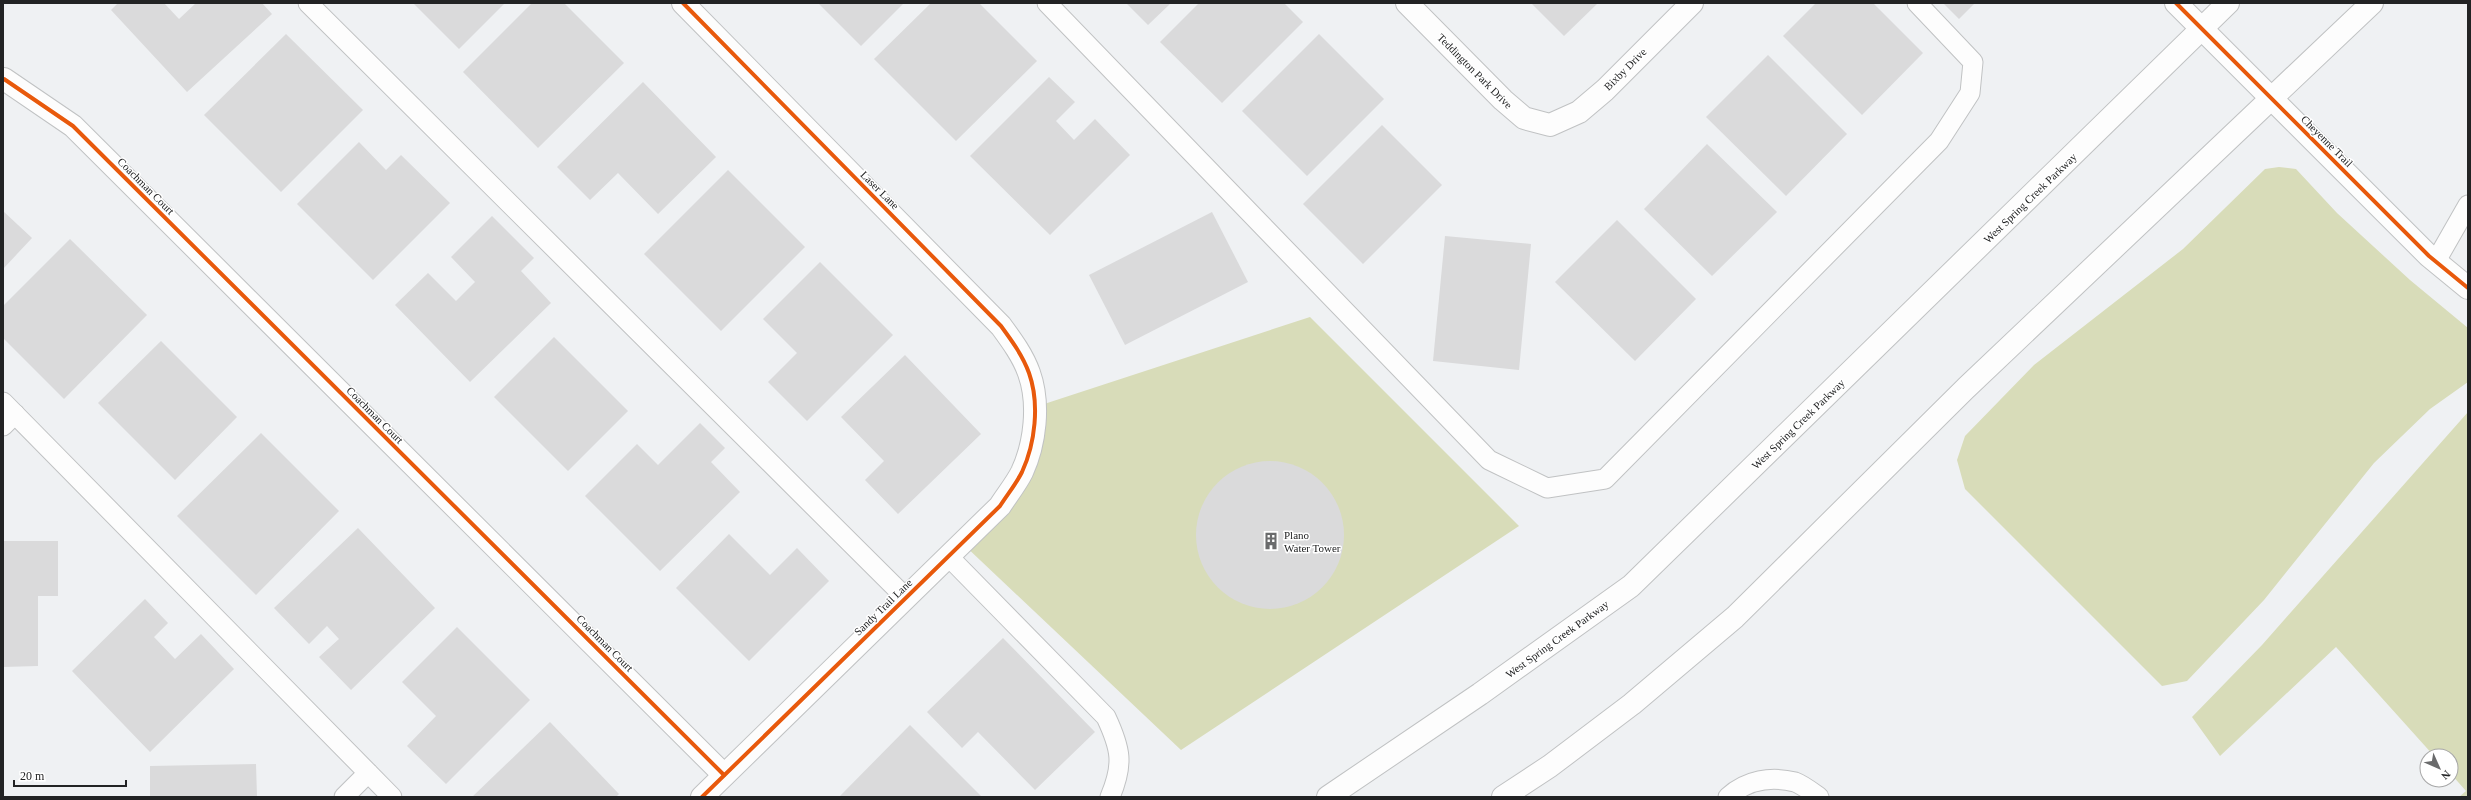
<svg xmlns="http://www.w3.org/2000/svg" width="2471" height="800" font-family="Georgia,serif">
  <style>
    .green { fill: #d8dcb9 }
    .building { fill: #dadadb }
    .lines { fill: none; stroke-linecap: round; stroke-linejoin: round }
    .service-casing { stroke: #c0c2c3; stroke-width: 21 }
    .minor-casing { stroke: #c0c2c3; stroke-width: 24 }
    .primary-casing { stroke: #c0c2c3; stroke-width: 24 }
    .service { stroke: #fdfdfd; stroke-width: 19 }
    .minor { stroke: #fdfdfd; stroke-width: 22 }
    .primary { stroke: #fdfdfd; stroke-width: 22 }
    .cycleway-casing { stroke: #fff; stroke-width: 6 }
    .cycleway { stroke: #e8590c; stroke-width: 4 }
    .labels { text-anchor: middle; dominant-baseline: central; stroke-width: 3; stroke-linejoin: round; paint-order: stroke }
    .street-label { font-size: 11px; fill: #222324; stroke: #fff }
    .poi-label { font-size: 11px; fill: #222324; stroke: #fff; text-anchor: start }
  </style>
  <rect width="100%" height="100%" fill="#eff1f3"/>
  <!-- green -->
  <g class="green">
    <polygon points="2279,167 2296,169 2337,213 2410,280 2468,328 2468,382 2430,409 2374,463 2264,600 2187,681 2162,686 1965,489 1957,460 1965,436 2034,365 2183,249 2265,169"/>
    <polygon points="1310,317 1519,526 1181,750 962,543 1000,506 1035,407"/>
    <polygon points="2468,412 2468,797 2459,797 2466,791 2451,774 2451,756 2434,756 2336,647 2220,756 2192,717 2262,645"/>
  </g>
  <!-- building -->
  <g class="building">
    <polygon points="118,3 164,3 179,19 196,3 262,3 272,14 187,92 111,10"/>
    <polygon points="413,3 505,3 459,49"/>
    <polygon points="532,3 564,3 624,63 538,148 463,72"/>
    <polygon points="818,3 904,3 861,46"/>
    <polygon points="931,3 979,3 1037,61 956,141 874,59"/>
    <polygon points="1126,3 1171,3 1148,25"/>
    <polygon points="1199,3 1284,3 1303,22 1222,103 1160,42"/>
    <polygon points="1531,3 1598,3 1564,36"/>
    <polygon points="1816,3 1873,3 1923,53 1862,115 1783,36"/>
    <polygon points="1943,3 1975,3 1959,19"/>
    <polygon points="286,34 363,110 281,192 204,115"/>
    <polygon points="1319,34 1384,99 1307,176 1242,111"/>
    <polygon points="1768,55 1847,134 1786,196 1706,117"/>
    <polygon points="1049,77 1075,102 1056,121 1074,140 1095,119 1130,155 1050,235 970,156"/>
    <polygon points="643,82 716,157 658,214 618,173 590,200 557,167"/>
    <polygon points="1382,125 1442,185 1363,264 1303,204"/>
    <polygon points="359,142 386,170 401,155 450,203 373,280 297,204"/>
    <polygon points="1707,144 1777,212 1712,276 1644,209"/>
    <polygon points="728,170 805,247 721,331 644,254"/>
    <polygon points="3,211 32,238 3,269"/>
    <polygon points="1212,212 1248,282 1125,345 1089,275"/>
    <polygon points="492,216 534,258 521,271 551,303 470,382 395,305 428,273 456,301 475,282 451,257"/>
    <polygon points="1617,220 1696,299 1635,361 1555,282"/>
    <polygon points="1445,236 1531,244 1519,370 1433,361"/>
    <polygon points="70,239 147,315 64,399 3,338 3,306"/>
    <polygon points="820,262 893,335 807,421 768,382 797,353 763,319"/>
    <polygon points="554,337 628,411 568,471 494,397"/>
    <polygon points="161,341 237,417 175,480 98,403"/>
    <polygon points="905,355 981,434 898,514 865,480 884,461 841,417"/>
    <polygon points="700,423 725,448 711,462 740,492 660,571 585,496 637,444 658,465"/>
    <polygon points="261,433 339,511 256,595 177,516"/>
    <circle cx="1270" cy="535" r="74"/>
    <polygon points="358,528 435,608 351,690 319,657 339,639 327,626 309,644 274,608"/>
    <polygon points="729,534 770,575 797,548 829,581 749,661 676,588"/>
    <polygon points="3,541 58,541 58,596 38,596 38,666 3,667"/>
    <polygon points="145,599 168,623 154,637 175,659 201,634 234,669 150,752 72,671"/>
    <polygon points="457,627 530,700 446,784 407,746 436,716 402,682"/>
    <polygon points="1003,638 1095,732 1035,790 978,732 962,748 927,712"/>
    <polygon points="550,722 619,794 616,797 472,797"/>
    <polygon points="910,725 982,797 839,797"/>
    <polygon points="256,764 257,797 150,797 150,766"/>
  </g>
  <g class="lines">
    <!-- service casing -->
    <g class="service-casing">
      <g id="service">
        <polyline points="308,3 906,598"/>
        <polyline points="1047,3 1489,460 1547,488 1605,479 1939,141 1970,93 1973,62 1917,3"/>
        <polyline points="2436,261 2468,205"/>
        <polyline points="3,402 392,797"/>
        <polyline points="3,426 15,414"/>
        <path d="M948 556 1106 717C1121 749 1124 764 1110 797"/>
        <polyline points="344,797 368,773"/>
        <path d="M1728 797C1747 780 1771 776 1795 782 1803 785 1812 792 1819 797"/>
      </g>
    </g>
    <!-- minor casing -->
    <g class="minor-casing">
      <g id="minor">
        <path d="M683 3 1001 326C1012 341 1023 356 1029 373 1040 404 1035 444 1022 472 1016 484 1007 495 1000 506L702 797"/>
        <polyline points="1407,3 1503,100 1524,118 1550,125 1579,112 1605,90 1692,3"/>
        <polyline points="2176,3 2429,256 2468,288"/>
        <polyline points="4,79 73,126 724,775"/>
      </g>
    </g>
    <!-- primary casing -->
    <g class="primary-casing">
      <g id="primary">
        <polyline points="1328,797 1480,694 1631,586 2228,3"/>
        <polyline points="1503,797 1550,766 1632,704 1735,617 1966,388 2372,3"/>
      </g>
    </g>
    <!-- service -->
    <use href="#service" class="service"/>
    <!-- minor -->
    <use href="#minor" class="minor"/>
    <!-- primary -->
    <use href="#primary" class="primary"/>
    <!-- cycleway casing -->
    <g class="cycleway-casing">
      <g id="cycleway">
        <path d="M683 3 1001 326C1012 341 1023 356 1029 373 1040 404 1035 444 1022 472 1016 484 1007 495 1000 506L702 797"/>
        <polyline points="2176,3 2429,256 2468,288"/>
        <polyline points="4,79 73,126 724,775"/>
      </g>
    </g>
    <!-- cycleway -->
    <use href="#cycleway" class="cycleway"/>
  </g>
  <!-- icons -->
  <defs>
    <g id="building-bare" transform="scale(1.38)"><path d="M-4-6H4V6H1V3H-1V6H-4ZM-2.5-4.3h1.7v1.8h-1.7ZM.8-4.3h1.7v1.8H.8ZM-2.5-1h1.7V.8h-1.7ZM.8-1h1.7V.8H.8Z" fill="#6a6b6c" stroke="#fff" stroke-width="2.5" paint-order="stroke"/></g>
  </defs>
  <g fill-rule="evenodd">
    <use href="#building-bare" x="1271" y="541"/>
  </g>
  <g class="labels">
    <!-- street labels -->
    <g class="street-label">
      <text transform="translate(1625 69) rotate(-45)">Bixby Drive</text>
      <text transform="translate(1475 71) rotate(45)">Teddington Park Drive</text>
      <text transform="translate(2327 141) rotate(45)">Cheyenne Trail</text>
      <text transform="translate(146 186) rotate(45)">Coachman Court</text>
      <text transform="translate(880 190) rotate(45)">Laser Lane</text>
      <text transform="translate(2030 198) rotate(-44)">West Spring Creek Parkway</text>
      <text transform="translate(375 415) rotate(45)">Coachman Court</text>
      <text transform="translate(1798 424) rotate(-44)">West Spring Creek Parkway</text>
      <text transform="translate(883 607) rotate(-44)">Sandy Trail Lane</text>
      <text transform="translate(1557 639) rotate(-36)">West Spring Creek Parkway</text>
      <text transform="translate(605 643) rotate(45)">Coachman Court</text>
    </g>
    <!-- poi labels -->
    <g class="poi-label">
      <text x="1284" y="535">Plano<tspan x="1284" dy="13">Water Tower</tspan></text>
    </g>
  </g>
  <!-- border -->
  <rect width="2471" height="800" fill="none" stroke="#222324" stroke-width="8"/>
  <!-- north arrow -->
  <g transform="translate(2439 768) rotate(135)"><circle r="19" fill="#ffffff" stroke="#a7a7a7"/>
  <path d="M0-3L7 15L0 10L-7 15Z" fill="#6a6b6c"/>
  <text y="-6" font-size="11" font-weight="bold" text-anchor="middle" fill="#222324">N</text>
  </g>
  <!-- scale -->
  <path d="M14 780v6h112v-6" fill="none" stroke="#222324" stroke-width="2"/>
  <text x="20" y="780" font-size="12" fill="#222324" stroke="#ffffff" stroke-width="3" paint-order="stroke">20 m</text>
</svg>
